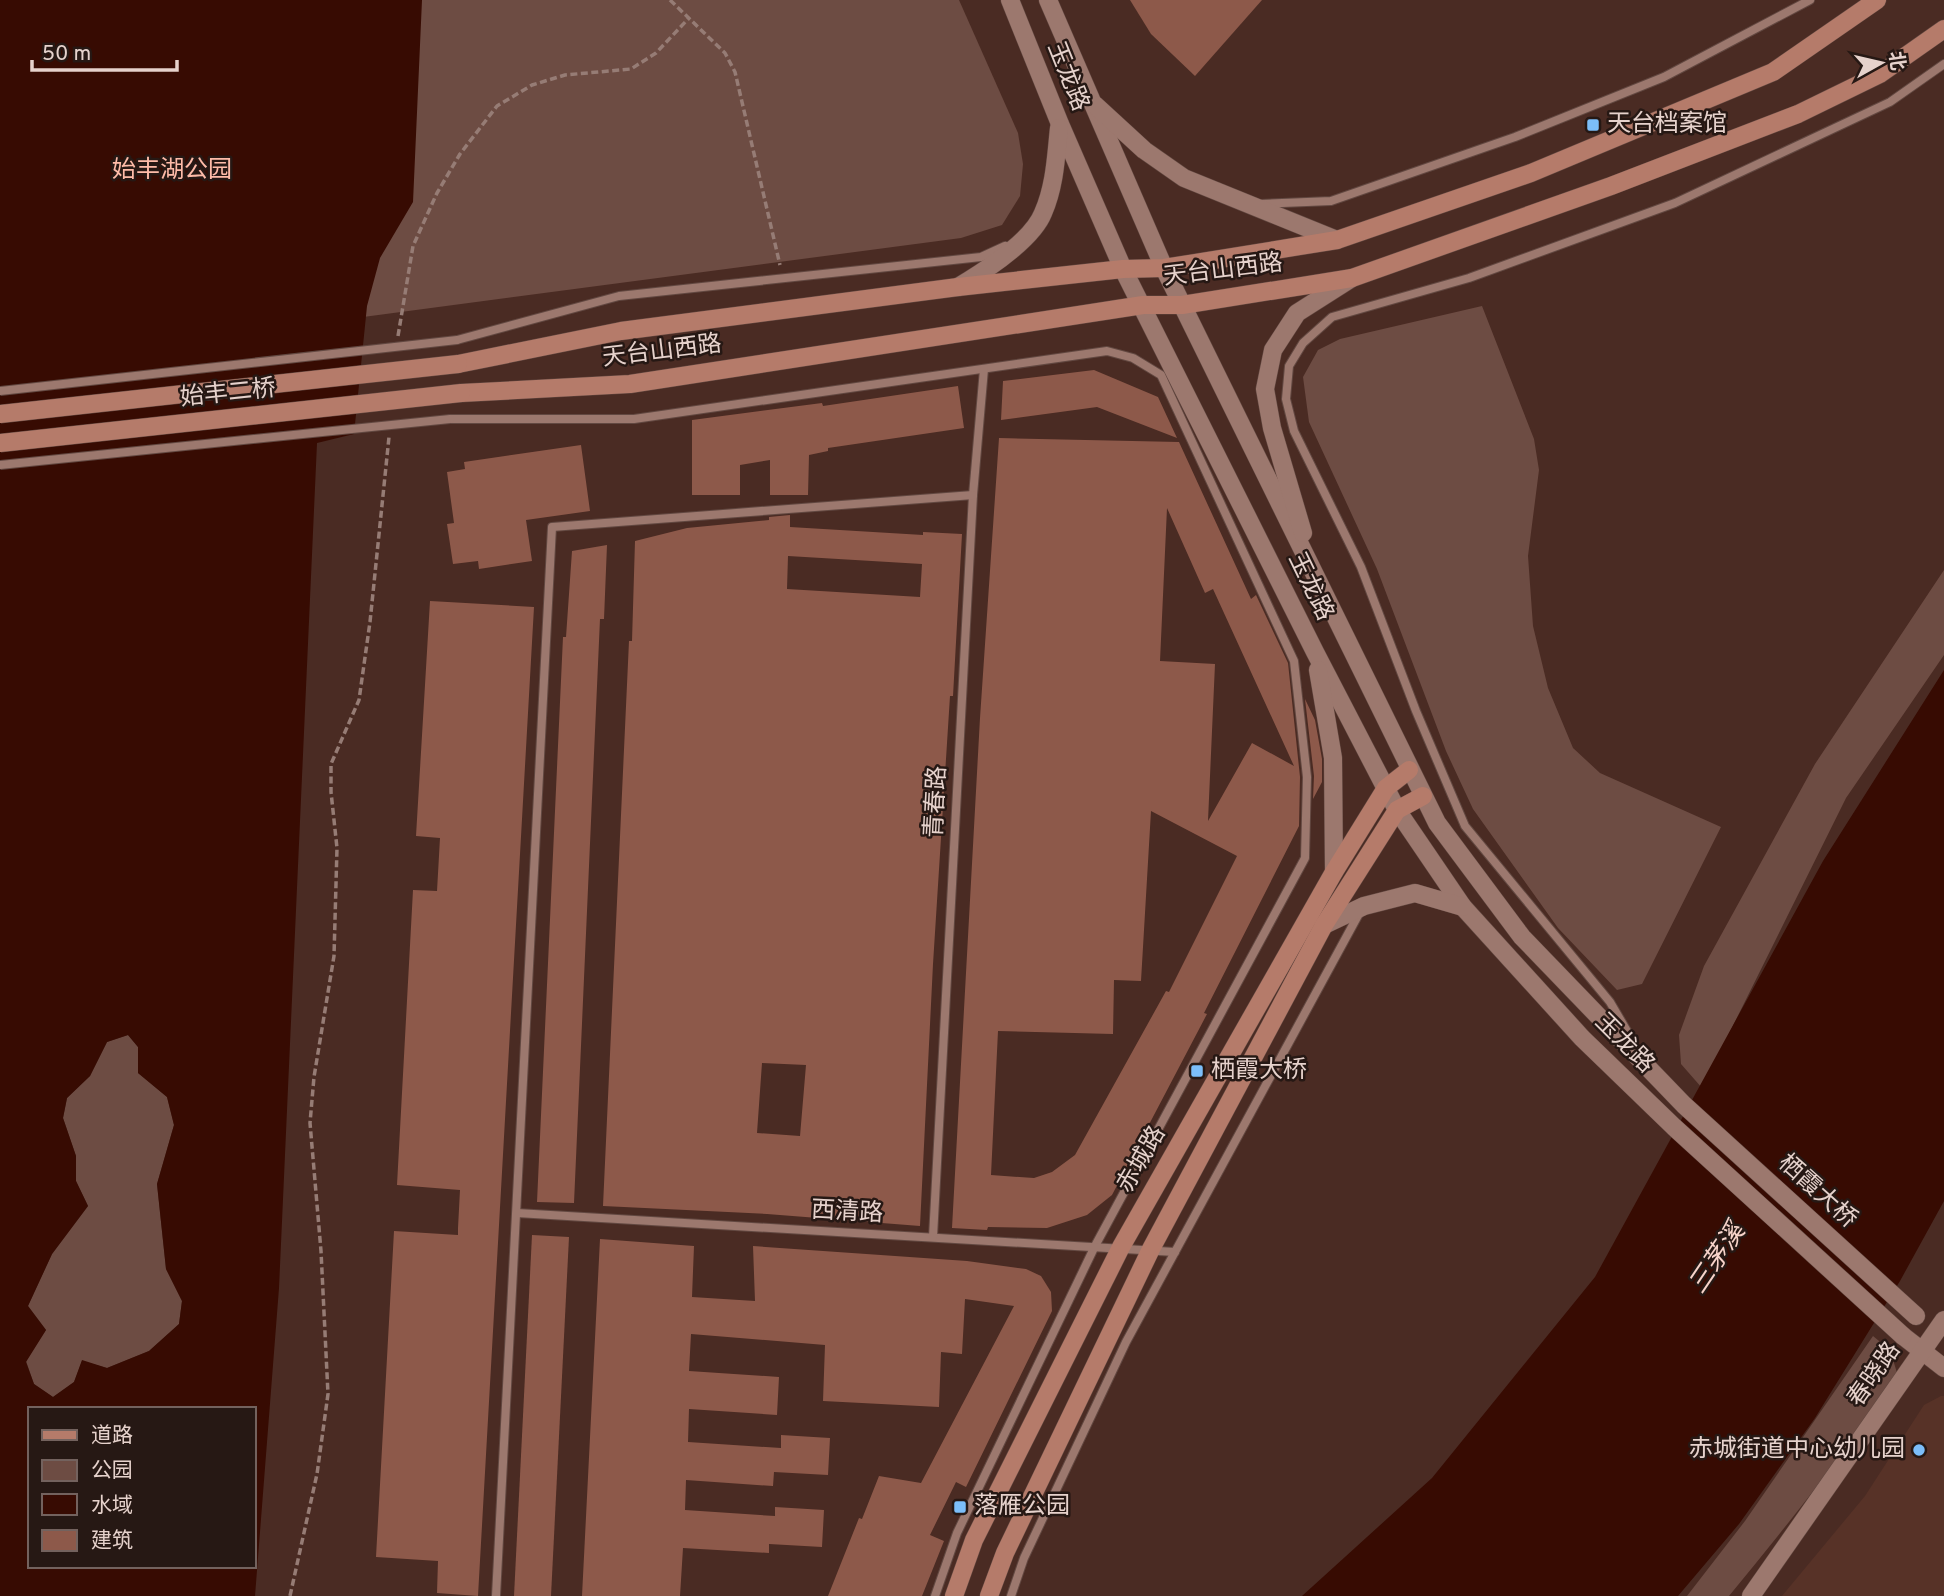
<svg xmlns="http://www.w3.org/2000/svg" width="1944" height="1596" font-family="Overpass,'Noto Sans SC',sans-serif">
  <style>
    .built { fill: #573227 }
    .green { fill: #6d4c43 }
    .water { fill: #370b02; fill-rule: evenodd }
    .building { fill: #8d594a; fill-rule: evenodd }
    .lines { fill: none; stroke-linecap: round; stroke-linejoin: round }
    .service-casing { stroke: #624841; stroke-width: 10 }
    .tertiary-casing { stroke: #624841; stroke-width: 19 }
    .secondary-casing { stroke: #624841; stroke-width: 19 }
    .primary-casing { stroke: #624841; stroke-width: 19 }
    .path { stroke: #967c75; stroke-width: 3.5; stroke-dasharray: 7 3.5; stroke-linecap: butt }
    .service { stroke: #9c786e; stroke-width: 8 }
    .tertiary { stroke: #9c786e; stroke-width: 18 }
    .secondary { stroke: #9c786e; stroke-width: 18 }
    .primary { stroke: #b57b6a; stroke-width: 18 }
    .service-bridge-casing { stroke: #624841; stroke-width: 10; stroke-linecap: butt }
    .primary-bridge-casing { stroke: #624841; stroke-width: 19; stroke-linecap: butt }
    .service-bridge { stroke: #9c786e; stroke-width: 8 }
    .primary-bridge { stroke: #b57b6a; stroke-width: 18 }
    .poi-dot { fill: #7cbef9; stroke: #261814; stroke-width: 2.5 }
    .labels { text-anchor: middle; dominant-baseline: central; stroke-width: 5; stroke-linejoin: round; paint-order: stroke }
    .street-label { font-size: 24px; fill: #e6d2cc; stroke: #261814 }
    .poi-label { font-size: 24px; fill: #e6d2cc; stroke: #261814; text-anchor: start }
    .park-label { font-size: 24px; fill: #febba8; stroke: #261814 }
    .water-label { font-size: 26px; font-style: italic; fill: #f7d4ca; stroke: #261814 }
  </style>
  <rect width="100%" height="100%" fill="#4a2b23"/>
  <!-- built -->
  <polygon class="built" points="1941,1396 1944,1396 1944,1596 1782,1596 1865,1496 1924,1405"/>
  <!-- green -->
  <g class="green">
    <polygon points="0,0 959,0 1018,133 1023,164 1020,196 1002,225 961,238 0,365"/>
    <polygon points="1482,306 1534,439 1539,470 1528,556 1533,626 1548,688 1573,748 1600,773 1721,827 1642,984 1617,990 1558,928 1473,809 1446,751 1377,569 1309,422 1303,377 1318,350 1340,339"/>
    <polygon points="1944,570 1944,655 1846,798 1702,1088 1681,1064 1679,1035 1704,966 1815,764"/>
    <polygon points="128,1035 138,1047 138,1073 167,1097 174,1125 157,1184 166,1269 182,1301 179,1324 149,1351 107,1368 82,1361 74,1382 53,1397 34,1384 26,1361 46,1330 28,1306 52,1254 88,1206 76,1181 76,1156 63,1118 67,1098 90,1076 107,1042"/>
    <path d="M1873 1336 1890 1350 1898 1376C1846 1452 1788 1524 1729 1596H1687L1745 1521Z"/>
  </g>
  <!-- water -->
  <g class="water">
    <path d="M0 0H422L413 202 380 258 367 306 354 434 317 443 279 1288 255 1596H0ZM128 1035 138 1047V1073L167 1097 174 1125 157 1184 166 1269 182 1301 179 1324 149 1351 107 1368 82 1360 74 1382 53 1397 34 1384 26 1362 46 1330 28 1306 52 1254 88 1206 76 1181V1156L63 1118 67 1098 90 1076 107 1042ZM30 1409H254V1566H30Z"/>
    <polygon points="1944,670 1944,1201 1900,1281 1815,1418 1739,1524 1678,1596 1302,1596 1432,1478 1595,1277 1823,861"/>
  </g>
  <!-- building -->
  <g class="building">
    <polygon points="1130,0 1262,0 1195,76 1151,34"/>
    <polygon points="1094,370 1158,397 1177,438 1097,407 1001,420 1003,381"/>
    <polygon points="958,386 964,428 828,448 828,451 809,455 808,495 770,495 770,460 740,465 740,495 692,495 692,420 822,403 823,406"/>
    <path d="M999 438 1179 442 1251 599 1256 595 1288 663 1300 777 1299 826 1204 1013 1207 1014 1112 1195 1087 1215 1047 1228 988 1227 987 1230 952 1228 980 718ZM1167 508 1205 593 1213 589 1294 766 1252 743 1208 821 1215 664 1160 661ZM1151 811 1237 856 1169 992 1166 991 1075 1155 1052 1172 1034 1178 991 1175 998 1031 1113 1034 1114 980 1141 981Z"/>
    <polygon points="581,445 590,511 526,520 532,561 479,569 478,561 453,564 447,524 454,523 447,472 465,469 464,462"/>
    <path d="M790 515V527L923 535V532L962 534 953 696H950L933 964 920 1226 767 1214 603 1206 629 641H632L635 541 687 528 769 520V517ZM788 556 922 564 920 597 787 589ZM762 1063 806 1065 800 1136 757 1133Z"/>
    <polygon points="607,545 604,619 600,619 574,1203 537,1202 563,637 566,637 572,551"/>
    <polygon points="430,601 534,607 478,1596 437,1593 438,1561 376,1557 394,1231 458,1235 458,1228 460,1190 397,1185 413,890 437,891 440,838 416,836"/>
    <polygon points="1305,699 1315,720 1322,759 1322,782 1313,799 1314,776"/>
    <polygon points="532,1235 569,1237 551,1596 514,1596"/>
    <polygon points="600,1239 694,1246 692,1297 755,1301 753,1246 967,1261 1026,1269 1041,1276 1051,1292 1052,1311 966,1487 956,1482 930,1535 944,1541 922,1596 828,1596 859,1518 862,1519 879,1476 921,1483 1014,1306 965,1299 962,1354 941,1352 939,1407 823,1401 825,1345 691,1334 689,1371 779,1377 777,1415 689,1409 688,1442 781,1448 781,1435 830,1438 828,1475 774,1472 773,1486 686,1480 685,1510 775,1516 775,1507 824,1510 822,1547 769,1544 769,1553 683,1548 680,1596 582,1596"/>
  </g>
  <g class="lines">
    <!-- service casing -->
    <g class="service-casing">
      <g id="service">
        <polyline points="1260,204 1331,201 1515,137 1664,77 1810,0"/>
        <polyline points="457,340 619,296 981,257 1005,246"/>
        <polyline points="450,419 634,419 1107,351 1133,358 1161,375 1294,661 1307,777 1305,858 1095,1246 957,1533 935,1596"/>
        <polyline points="1634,1043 1610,1002 1465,826 1416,711 1361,567 1294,431 1286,399 1289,366 1303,343 1332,317 1469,278 1675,203 1890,102 1944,64"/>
        <polyline points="517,1213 1175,1252"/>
        <polyline points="933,1237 973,495 984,369"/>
        <polyline points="496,1596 552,527 973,495"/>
        <polyline points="1011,1596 1024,1558 1126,1342 1361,910"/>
      </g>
    </g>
    <!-- tertiary casing -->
    <g class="tertiary-casing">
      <g id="tertiary">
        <polyline points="1903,1336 1944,1368"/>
        <polyline points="1751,1596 1944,1320"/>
      </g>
    </g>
    <!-- secondary casing -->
    <g class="secondary-casing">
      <g id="secondary">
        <polyline points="1010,0 1060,124 1123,269 1315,652 1397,810 1463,907 1582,1038 1674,1127 1903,1336"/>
        <polyline points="1048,0 1164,268 1437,823 1522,937 1684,1105 1916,1316"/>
        <polyline points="1095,105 1144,150 1184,178 1337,240"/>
        <path d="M958 287C983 272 1032 241 1043 213 1055 186 1056 156 1059 128"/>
        <polyline points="1303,533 1272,428 1265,389 1273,350 1297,313 1352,278"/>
        <polyline points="1318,670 1333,758 1334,872"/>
        <polyline points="1324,925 1364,906 1415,893 1463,907"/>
      </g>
    </g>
    <!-- primary casing -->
    <g class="primary-casing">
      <g id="primary">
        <polyline points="458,364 621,331 958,287 1123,269 1164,268 1337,240 1531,173 1773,72 1877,0"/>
        <polyline points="461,393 630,384 1143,305 1182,305 1352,278 1611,186 1798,114 1880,74 1944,29"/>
        <polyline points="954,1596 974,1540 1121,1247 1334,872 1386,788 1409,770"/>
        <polyline points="989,1596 1005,1553 1151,1249 1324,925 1397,810 1423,796"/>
      </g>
    </g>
    <!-- path -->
    <g class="path">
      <polyline points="670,0 725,53 735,72 780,265"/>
      <polyline points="398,336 413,246 437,193 460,154 497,106 532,85 565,75 631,69 656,53 689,18"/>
      <polyline points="290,1596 317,1474 328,1394 321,1251 310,1123 314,1077 334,956 337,848 331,792 331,764 359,700 370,622 389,437"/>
    </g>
    <!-- service -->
    <use href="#service" class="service"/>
    <!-- tertiary -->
    <use href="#tertiary" class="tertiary"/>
    <!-- secondary -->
    <use href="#secondary" class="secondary"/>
    <!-- primary -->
    <use href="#primary" class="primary"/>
    <!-- service-bridge casing -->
    <g class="service-bridge-casing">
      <g id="service-bridge">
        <polyline points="0,391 457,340"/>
        <polyline points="0,465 450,419"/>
      </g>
    </g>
    <!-- primary-bridge casing -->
    <g class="primary-bridge-casing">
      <g id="primary-bridge">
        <polyline points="0,414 458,364"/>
        <polyline points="0,443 461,393"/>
      </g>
    </g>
    <!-- service-bridge -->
    <use href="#service-bridge" class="service-bridge"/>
    <!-- primary-bridge -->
    <use href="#primary-bridge" class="primary-bridge"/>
  </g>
  <!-- markers -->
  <g class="poi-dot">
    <rect x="1586" y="118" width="14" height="14" rx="3.5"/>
    <rect x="1190" y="1064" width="14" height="14" rx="3.5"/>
    <circle cx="1919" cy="1450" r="7"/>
    <rect x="953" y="1500" width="14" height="14" rx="3.5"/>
  </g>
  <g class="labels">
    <!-- street labels -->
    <g class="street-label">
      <text transform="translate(1067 77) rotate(68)">玉龙路</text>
      <text transform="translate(1223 271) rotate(-7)">天台山西路</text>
      <text transform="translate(662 352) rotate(-7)">天台山西路</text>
      <text transform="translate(228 394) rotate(-6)">始丰二桥</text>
      <text transform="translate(1310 587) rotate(64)">玉龙路</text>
      <text transform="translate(937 802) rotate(-87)">青春路</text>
      <text transform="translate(1624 1044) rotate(45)">玉龙路</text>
      <text transform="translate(1142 1160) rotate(-60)">赤城路</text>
      <text transform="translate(1817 1192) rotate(42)">栖霞大桥</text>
      <text transform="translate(847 1213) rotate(3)">西清路</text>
      <text transform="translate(1875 1375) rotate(-55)">春晓路</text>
    </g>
    <!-- poi labels -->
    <g class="poi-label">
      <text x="1607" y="125">天台档案馆</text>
      <text x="1211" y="1071">栖霞大桥</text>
      <text x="1905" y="1450" text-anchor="end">赤城街道中心幼儿园</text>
      <text x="974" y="1507">落雁公园</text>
    </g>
    <!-- park labels -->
    <g class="park-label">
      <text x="172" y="171">始丰湖公园</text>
    </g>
    <!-- water labels -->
    <g class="water-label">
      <text transform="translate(1718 1259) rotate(-56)">三茅溪</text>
    </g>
  </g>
  <!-- legend -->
  <rect x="28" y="1407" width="228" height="161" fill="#261814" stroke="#73625e" stroke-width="2"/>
  <rect x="42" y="1430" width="35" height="10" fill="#b57b6a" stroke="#73625e" stroke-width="2"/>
  <text x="91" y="1442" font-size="21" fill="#e6d2cc">道路</text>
  <rect x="42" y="1460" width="35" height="21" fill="#6d4c43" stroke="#73625e" stroke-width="2"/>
  <text x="91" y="1477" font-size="21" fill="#e6d2cc">公园</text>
  <rect x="42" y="1494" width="35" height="21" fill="#370b02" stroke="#73625e" stroke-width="2"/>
  <text x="91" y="1512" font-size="21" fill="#e6d2cc">水域</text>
  <rect x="42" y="1530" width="35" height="21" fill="#8d594a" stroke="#73625e" stroke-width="2"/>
  <text x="91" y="1547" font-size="21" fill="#e6d2cc">建筑</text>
  <!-- north arrow -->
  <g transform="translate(1881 63) rotate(82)" stroke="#261814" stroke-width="5" paint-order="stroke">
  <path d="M0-5L12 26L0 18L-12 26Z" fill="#e6d2cc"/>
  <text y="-10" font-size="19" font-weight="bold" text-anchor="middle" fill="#e6d2cc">北</text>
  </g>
  <!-- scale -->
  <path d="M32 60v10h145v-10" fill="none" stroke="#e6d2cc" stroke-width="3.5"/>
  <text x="42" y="60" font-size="21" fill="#e6d2cc" stroke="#261814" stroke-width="5" paint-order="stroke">50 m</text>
</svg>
